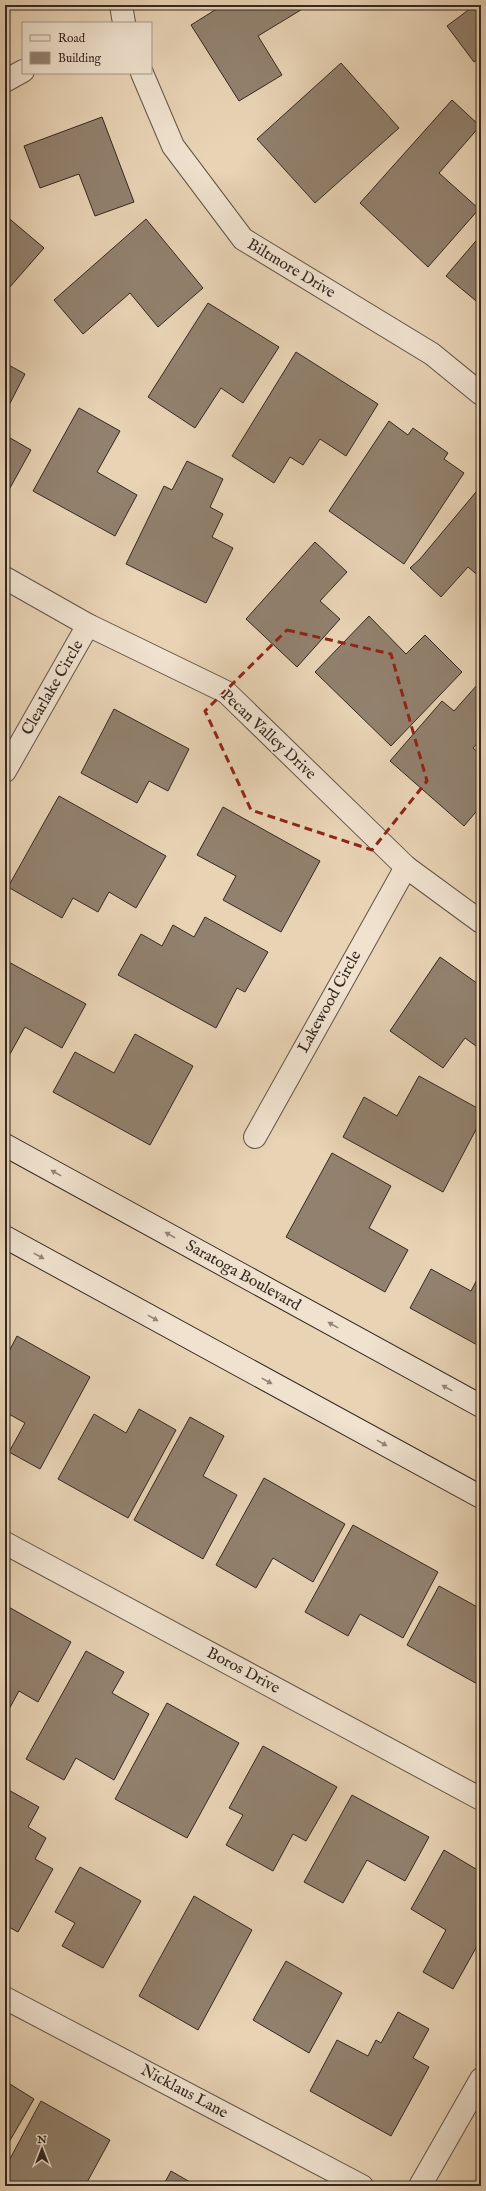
<svg xmlns="http://www.w3.org/2000/svg" width="486" height="2191" font-family="'IM FELL English',serif">
  <style>
    .building { fill: #92816e; stroke: #342821 }
    .lines { fill: none; stroke-linecap: round; stroke-linejoin: round }
    .street-casing { stroke: #615346; stroke-width: 24 }
    .secondary-casing { stroke: #342821; stroke-width: 24 }
    .street { stroke: #f0e2cf; stroke-width: 22 }
    .secondary { stroke: #f0e2cf; stroke-width: 22 }
    .oneway { fill: #928578 }
    .marked { fill: none; stroke: #8f2418; stroke-width: 3; stroke-dasharray: 8 5; stroke-linejoin: round }
    .labels { text-anchor: middle; dominant-baseline: central; stroke-width: 3.5; stroke-linejoin: round; paint-order: stroke }
    .street-label { font-size: 16px; fill: #342821; stroke: #f0e2cf }
  </style>
  <rect width="100%" height="100%" fill="#e8d3b5"/>
  <filter id="stains"><feTurbulence type="fractalNoise" baseFrequency=".005" numOctaves="4"/><feColorMatrix values="0 0 0 0 .2 0 0 0 0 .09 0 0 0 0 .02 0 0 0 .5 -.17"/></filter>
  <radialGradient id="worn" r=".72"><stop offset=".6" stop-color="#630" stop-opacity="0"/><stop offset="1" stop-color="#630" stop-opacity=".3"/></radialGradient>
  <!-- building -->
  <g class="building">
    <polygon points="223,5 309,5 258,36 282,75 239,101 191,25"/>
    <polygon points="475,5 481,5 481,57 474,62 447,26"/>
    <polygon points="341,63 399,128 315,203 257,139"/>
    <polygon points="452,100 480,126 439,173 479,209 428,267 360,203"/>
    <polygon points="102,117 134,202 95,216 79,174 40,188 24,146"/>
    <polygon points="5,215 44,248 9,288 5,284"/>
    <polygon points="146,219 203,288 158,327 130,293 83,334 54,300"/>
    <polygon points="481,235 481,305 446,276"/>
    <polygon points="208,303 279,347 243,403 221,388 195,428 148,397"/>
    <polygon points="296,352 378,404 346,456 320,439 303,465 290,457 274,483 232,456"/>
    <polygon points="5,363 25,374 5,413"/>
    <polygon points="79,408 120,431 97,472 137,495 115,536 33,491"/>
    <polygon points="389,421 408,435 413,428 448,453 444,459 464,473 404,564 329,511"/>
    <polygon points="5,435 31,450 5,497"/>
    <polygon points="187,461 223,479 210,507 223,514 212,537 233,548 206,603 126,564 164,486 172,490"/>
    <polygon points="481,486 481,578 468,567 441,597 410,568 420,559"/>
    <polygon points="315,542 347,572 320,601 340,619 297,667 246,619"/>
    <polygon points="369,616 406,654 425,635 462,672 391,746 315,672"/>
    <polygon points="478,684 481,686 481,739 473,748 481,755 481,806 464,826 390,761 442,701 454,711"/>
    <polygon points="114,709 189,749 168,791 149,781 137,803 81,773"/>
    <polygon points="59,796 166,856 136,908 109,892 98,912 73,898 62,918 8,887"/>
    <polygon points="223,807 320,861 281,932 223,900 236,876 197,855"/>
    <polygon points="205,917 268,952 245,992 237,988 216,1028 118,975 141,934 162,946 173,925 194,937"/>
    <polygon points="440,957 481,986 481,1047 480,1049 465,1038 443,1068 390,1031"/>
    <polygon points="5,960 86,1004 62,1048 25,1027 5,1063"/>
    <polygon points="135,1034 193,1066 150,1145 53,1092 75,1052 114,1073"/>
    <polygon points="419,1076 481,1110 481,1120 443,1192 343,1137 364,1097 397,1116"/>
    <polygon points="332,1153 391,1186 369,1228 408,1250 385,1292 286,1237"/>
    <polygon points="431,1269 471,1291 481,1272 481,1347 410,1308"/>
    <polygon points="17,1336 90,1377 40,1469 9,1452 25,1423 5,1412 5,1359"/>
    <polygon points="139,1409 176,1430 128,1518 58,1479 94,1414 126,1433"/>
    <polygon points="190,1417 224,1436 203,1476 237,1495 203,1559 134,1520"/>
    <polygon points="264,1478 345,1524 313,1582 273,1558 256,1588 216,1565"/>
    <polygon points="353,1525 438,1572 403,1638 360,1614 348,1636 305,1612"/>
    <polygon points="439,1586 481,1609 481,1686 407,1645"/>
    <polygon points="5,1605 71,1642 38,1702 19,1691 8,1711 5,1710"/>
    <polygon points="86,1651 124,1672 112,1693 149,1714 114,1780 76,1758 64,1780 26,1759"/>
    <polygon points="167,1703 239,1743 187,1838 115,1799"/>
    <polygon points="263,1746 337,1787 306,1841 293,1834 273,1871 226,1845 243,1815 229,1808"/>
    <polygon points="5,1788 39,1807 28,1827 46,1838 35,1859 53,1869 18,1932 5,1925"/>
    <polygon points="352,1795 429,1837 405,1881 367,1860 343,1903 304,1882"/>
    <polygon points="444,1850 481,1872 481,1939 453,1989 423,1972 446,1930 411,1909"/>
    <polygon points="80,1867 141,1901 103,1968 62,1946 75,1923 55,1912"/>
    <polygon points="194,1896 252,1930 198,2030 139,1996"/>
    <polygon points="286,1961 342,1993 309,2053 253,2020"/>
    <polygon points="398,2012 429,2029 413,2058 429,2067 391,2136 310,2091 337,2040 368,2056 376,2040 381,2043"/>
    <polygon points="5,2081 34,2099 5,2149"/>
    <polygon points="41,2101 110,2140 85,2186 50,2186 43,2182 41,2186 5,2186 5,2168"/>
    <polygon points="171,2171 197,2186 163,2186"/>
  </g>
  <g class="lines">
    <!-- street casing -->
    <g class="street-casing">
      <g id="street">
        <polyline points="121,5 124,23"/>
        <polyline points="142,73 173,146 243,239 432,354 481,394"/>
        <polyline points="5,81 23,71"/>
        <polyline points="5,578 88,625 226,692 406,867 481,922"/>
        <polyline points="5,771 88,625"/>
        <polyline points="255,1137 406,867"/>
        <polyline points="5,1543 481,1799"/>
        <polyline points="5,1998 362,2186"/>
        <polyline points="420,2186 481,2079"/>
      </g>
    </g>
    <!-- secondary casing -->
    <g class="secondary-casing">
      <g id="secondary">
        <polyline points="5,1145 481,1406"/>
        <polyline points="5,1237 481,1497"/>
      </g>
    </g>
    <!-- street -->
    <use href="#street" class="street"/>
    <!-- secondary -->
    <use href="#secondary" class="secondary"/>
  </g>
  <!-- one-way arrows -->
  <defs><path id="oneway-solid" d="M-6-.8H1V-3.2L6.5 0L1 3.2V.8H-6Z"/></defs>
  <g class="oneway">
    <use href="#oneway-solid" transform="translate(56 1173) rotate(-151)"/>
    <use href="#oneway-solid" transform="translate(170 1235) rotate(-151)"/>
    <use href="#oneway-solid" transform="translate(39 1256) rotate(29)"/>
    <use href="#oneway-solid" transform="translate(153 1318) rotate(29)"/>
    <use href="#oneway-solid" transform="translate(333 1325) rotate(-151)"/>
    <use href="#oneway-solid" transform="translate(267 1381) rotate(29)"/>
    <use href="#oneway-solid" transform="translate(447 1388) rotate(-151)"/>
    <use href="#oneway-solid" transform="translate(382 1443) rotate(29)"/>
  </g>
  <!-- marked area -->
  <path class="marked" d="M287 630 391 654 427 781 372 850 251 810 205 711Z"/>
  <g class="labels">
    <!-- street labels -->
    <g class="street-label">
      <text transform="translate(291 269) rotate(31)">Biltmore Drive</text>
      <text transform="translate(53 688) rotate(-60)">Clearlake Circle</text>
      <text transform="translate(268 735) rotate(43)">Pecan Valley Drive</text>
      <text transform="translate(330 1002) rotate(-61)">Lakewood Circle</text>
      <text transform="translate(243 1276) rotate(29)">Saratoga Boulevard</text>
      <text transform="translate(243 1671) rotate(28)">Boros Drive</text>
      <text transform="translate(184 2092) rotate(28)">Nicklaus Lane</text>
    </g>
  </g>
  <!-- margin -->
  <rect width="486" height="2191" fill="none" stroke="#e8d3b5" stroke-width="20"/>
  <rect x="6" y="6" width="474" height="2179" fill="none" stroke="#342821" stroke-width="2"/>
  <rect x="10" y="10" width="466" height="2171" fill="none" stroke="#342821"/>
  <!-- legend -->
  <rect x="22" y="22" width="130" height="52" fill="#f0e2cf" stroke="#a59889"/>
  <rect x="30" y="35" width="20" height="6" fill="#f0e2cf" stroke="#a59889"/>
  <text x="58" y="42" font-size="12" fill="#342821">Road</text>
  <rect x="30" y="52" width="20" height="12" fill="#92816e" stroke="#a59889"/>
  <text x="58" y="62" font-size="12" fill="#342821">Building</text>
  <!-- north arrow -->
  <g transform="translate(42 2149)" stroke="#f0e2cf" stroke-width="3" paint-order="stroke">
  <path d="M0-3L7 15L0 10L-7 15Z" fill="#342821"/>
  <text y="-6" font-size="11" font-weight="bold" text-anchor="middle" fill="#342821">N</text>
  </g>
  <rect width="100%" height="100%" filter="url(#stains)"/>
  <rect width="100%" height="100%" fill="url(#worn)"/>
</svg>
